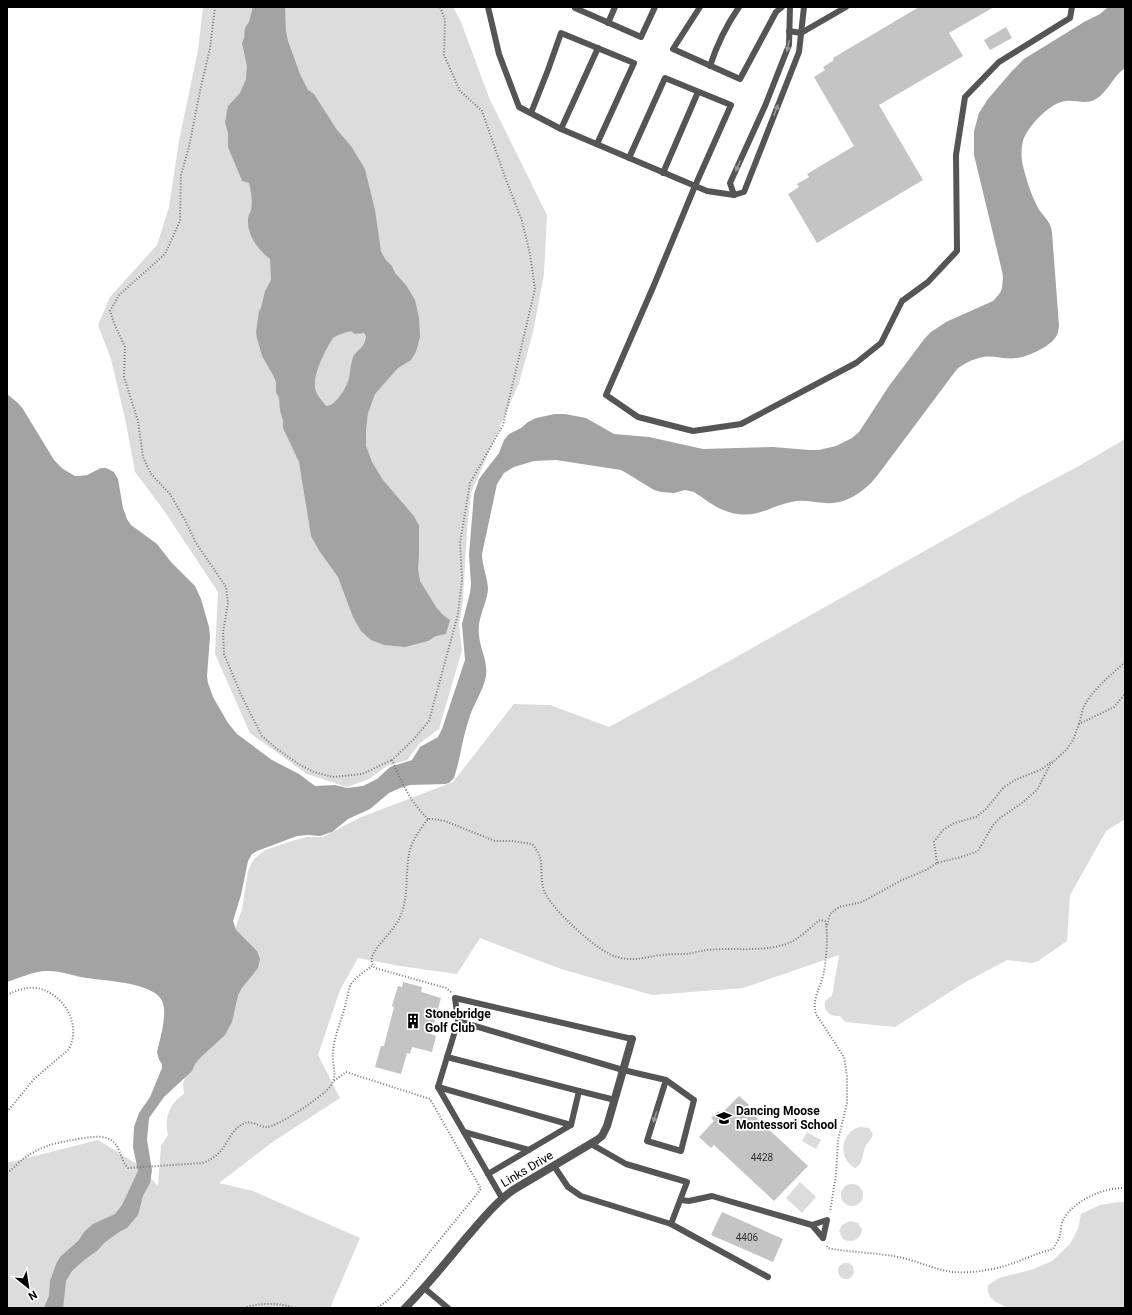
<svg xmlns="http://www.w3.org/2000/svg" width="1132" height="1315" font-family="Roboto,sans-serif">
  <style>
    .green { fill: #dcdcdc }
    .water { fill: #a3a3a3; fill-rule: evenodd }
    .building { fill: #c4c4c4 }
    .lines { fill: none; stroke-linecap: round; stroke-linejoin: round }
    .path { stroke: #777; stroke-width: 2; stroke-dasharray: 1 2; stroke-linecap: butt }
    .lane { stroke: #555; stroke-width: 6 }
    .street { stroke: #555; stroke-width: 8 }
    .oneway { fill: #999 }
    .labels { text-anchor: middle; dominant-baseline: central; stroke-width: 3.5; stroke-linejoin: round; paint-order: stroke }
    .number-label { font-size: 10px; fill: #313131 }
    .poi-label { font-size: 12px; font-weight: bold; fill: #000; stroke: #fff; text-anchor: start }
    .street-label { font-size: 12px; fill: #000; stroke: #fff }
  </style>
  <rect width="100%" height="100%" fill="#fff"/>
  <!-- green -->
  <g class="green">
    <polygon points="203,7 453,7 461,22 490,100 547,215 544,274 533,332 519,383 471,493 467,530 463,600 459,625 462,650 439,729 420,743 407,760 387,766 369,779 347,787 307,774 250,733 215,654 218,592 163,509 135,472 126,423 111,359 98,325 110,297 157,245 169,207 179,141 198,50"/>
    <path d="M1125 439V819L1106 831 1070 895 1067 941 1038 961 1032 963 1007 960 964 983 895 1027 845 1022 840 1016C826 1018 818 1002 832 996L839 955 743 988 652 995 561 969 480 938 457 974 400 966 358 958 340 990 318 1055 340 1098 274 1141 219 1183 253 1191 360 1238 330 1308H7V1163L98 1140 140 1166 158 1186 161 1146 168 1135C164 1118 169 1104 184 1094L183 1084 185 1078 242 909 248 871 251 864 254 859 265 850 289 842 306 837H323L359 818 453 782 514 704 550 705 609 727 697 679 1024 495 1079 466Z"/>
    <path d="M859 1127 869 1128 873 1134C872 1138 869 1141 866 1145 862 1153 864 1164 855 1168 838 1158 840 1134 859 1127Z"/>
    <polygon points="807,1132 821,1140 816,1149 802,1141"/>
    <polygon points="800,1182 816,1197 802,1213 786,1198"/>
    <circle cx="852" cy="1195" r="11"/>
    <path d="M1118 1202H1125V1308H1008C997 1302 986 1300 988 1285L999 1278 1031 1270 1052 1261 1070 1244 1078 1229 1081 1214 1100 1205Z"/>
    <path d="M850 1221 858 1223 862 1229C861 1239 852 1244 843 1239L839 1231 842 1225Z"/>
    <circle cx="846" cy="1271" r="8"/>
  </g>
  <!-- water -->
  <g class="water">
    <path d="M253 7H285L286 31 288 41 300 74 308 90 314 94 337 130 351 146 365 169 375 210 381 251 385 259 392 266 395 273 406 285 415 300 419 318 420 337 416 352 411 360 398 368 375 394 368 413 366 430V446L372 462 383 480 413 515 419 525V554L418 569 420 581 436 607 443 615 450 620 446 634 436 636 428 641 405 647 384 645 371 640 361 631 353 617 338 577 320 552 311 536 299 462 283 428V421L280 410 279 398 276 392V382L273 375 262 356 257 338 256 332 259 311 261 308 265 291 271 280 270 259C258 250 247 235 248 219 248 216 250 213 251 210 253 201 251 191 249 183L242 181 228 147V133L225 122 228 106 240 93 246 79 247 66 242 43 244 38 245 28 249 22ZM351 331 355 334 364 333 366 336C365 349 357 349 353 357 351 363 350 372 349 378 347 387 335 407 326 406 322 400 316 395 315 388 313 373 326 349 333 338 336 335 347 332 351 331Z"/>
    <path d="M1108 7H1125V68C1113 76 1108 92 1096 99 1086 105 1076 100 1066 101 1050 102 1027 127 1023 141 1021 149 1021 158 1023 166 1026 179 1031 194 1037 206 1042 216 1050 219 1052 232L1059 326C1058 331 1058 335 1055 338 1049 347 1027 357 1017 358 1006 360 994 355 983 357 973 359 965 363 957 369L877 476C865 491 846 505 825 503 813 502 803 499 791 502 771 506 760 517 738 514 720 512 708 501 694 492L685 490 674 493 661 492 654 490 628 474 621 470 556 460 534 461 514 467 504 473 497 484 482 554C482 566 488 578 488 590 486 606 477 618 479 635 480 649 488 661 486 676 483 692 472 706 468 722 462 740 460 760 454 778L449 783 445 784 410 785 400 788 389 793 370 809 348 819 332 832 320 836 308 835 297 836 257 851 252 854 248 861 241 895 233 921 236 930 257 951 260 959 258 968 242 988 238 995 232 1022 225 1035 201 1057 195 1064 192 1071 164 1097 149 1118 147 1140 152 1170 150 1183 143 1196 138 1215 127 1228 119 1232 104 1243 98 1250 83 1261 72 1271 66 1281 63 1308H44L49 1296 50 1281 56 1264 60 1257 79 1240 84 1232 93 1224 115 1214 122 1205 138 1171 133 1147 134 1127 139 1113 150 1097 162 1068V1064C159 1061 158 1056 157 1052 160 1039 168 1013 162 1001 160 997 157 994 153 992 137 982 106 981 87 978 73 976 59 970 45 971 32 972 19 978 7 982V394L18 403 23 409 54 460 63 469 75 476H79L87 475 101 468H106L114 472 118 479 123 508 127 519 131 525 157 544 171 562 195 586 201 599 209 627 210 637 207 676 208 683 213 697 228 723 237 734 272 760 299 774 315 786 335 785 347 788 363 786 377 779 390 767 412 760 420 747 438 737 442 729 465 660 462 624 470 593 471 584 469 555 474 494 479 479 499 453 504 440 509 434 521 428 528 422 536 418 555 414H565L586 418 614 434 649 437 703 449 773 447 809 450H819L836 446 852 438 859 432 889 386 925 338 931 332 946 322 993 301 1000 293 1002 288 1003 277 1002 271 974 155V131L979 113 988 99 1012 71 1024 59 1084 22 1100 14Z"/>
  </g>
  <!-- building -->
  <g class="building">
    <polygon points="919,7 994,7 949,33 963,56 879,105 923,180 817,243 788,194 799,187 797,184 809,177 807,174 854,146 814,77 825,70 823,67 834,60 833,58"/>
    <polygon points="1006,27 1012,38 990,50 984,40"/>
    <polygon points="403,982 422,987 421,992 441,998 431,1034 436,1036 432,1052 412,1047 410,1054 407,1053 401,1074 375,1067 381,1046 384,1046 394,1007 392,1006 398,986 402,987"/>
    <polygon points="739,1096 749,1105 746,1108 808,1166 774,1201 714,1145 711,1148 699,1137 714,1121 711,1118 718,1111 721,1114"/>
    <polygon points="722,1212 783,1239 773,1262 711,1235"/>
  </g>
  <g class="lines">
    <!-- path -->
    <g class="path">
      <polyline points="215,7 210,48 200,91 189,147 181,175 180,221 165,254 119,295 110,311 114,323 125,347 124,377 138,421 143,457 151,474 170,494 185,520 196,543 226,587 228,603 223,632 224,654 242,697 262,736 277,749 300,765 314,772 333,777 362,774 392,760"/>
      <path d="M1079 724C1081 718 1082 711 1084 706 1094 688 1110 676 1125 662"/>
      <path d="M428 819C411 803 401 782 392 760L414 739 429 721 458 614 462 579 460 543 470 483 503 425 535 289 530 254 522 221 505 177 482 111 460 91 444 55 445 20 440 7"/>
      <polyline points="937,863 934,842 943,830 954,823 976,817 986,809 1004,787 1015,780 1042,769 1052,761"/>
      <polyline points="827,925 830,914 839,907 862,902 902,880 926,870 937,863 961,857 978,851 993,825 1000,818 1022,803 1037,790 1050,765 1067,749 1073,740 1079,724 1114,707 1125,694"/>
      <path d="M451 992 446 988 375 968C372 965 371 961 372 957 376 945 394 931 400 917 409 897 405 875 409 854 411 842 420 829 428 819H433L445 821 495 841H512L532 844C546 860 539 869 543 887 545 896 552 903 557 910 570 924 599 952 617 957 635 962 644 957 661 955 670 954 678 954 686 954 693 953 700 951 707 950 734 947 762 953 789 943 801 938 810 927 820 920L825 921C829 929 826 962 824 971 822 986 811 999 816 1014L844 1057 847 1077V1103L838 1140 836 1175 830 1212"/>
      <path d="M7 995C17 990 26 987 37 988 64 993 83 1026 68 1050L34 1079 7 1112"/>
      <polyline points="334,1081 346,1072 430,1099 481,1189 403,1285 387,1301 377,1308"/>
      <path d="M7 1173C13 1169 18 1163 23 1159 43 1144 61 1142 84 1138 93 1137 103 1135 111 1140 121 1146 120 1160 128 1168L202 1163C229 1154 225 1133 243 1124 250 1119 259 1127 266 1127 278 1127 316 1100 326 1091 341 1077 331 1068 333 1051 334 1036 344 1014 347 998 348 994 349 987 351 984 357 976 365 971 372 966"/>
      <path d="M827 1246 828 1248C852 1253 878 1252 903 1258 920 1262 936 1270 953 1272 963 1273 976 1272 986 1270 1010 1267 1030 1255 1053 1249 1055 1245 1059 1240 1060 1235 1061 1231 1061 1224 1063 1220 1073 1201 1104 1187 1125 1188"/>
      <path d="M244 1308C257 1303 280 1302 293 1308"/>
    </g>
    <!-- lane -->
    <g class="lane">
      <polyline points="488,7 499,54 519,107 561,129 707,191 734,195"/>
      <polyline points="700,7 673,49 740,79 776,12 782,7"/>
      <polyline points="790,7 789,45 765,106 730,183 734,195 744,192 799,52 804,7"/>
      <polyline points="575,8 641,37 655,7"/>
      <polyline points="608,23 615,7"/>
      <polyline points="789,31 801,33 846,7"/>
      <path d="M710 66C717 44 726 26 739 7"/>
      <polyline points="531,113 548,70 561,33 634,63 597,144"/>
      <polyline points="561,129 598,48"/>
      <polyline points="629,158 665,78 731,105 695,186 654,285 606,395 638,417 693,431 741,424 856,363 881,343 902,301 928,282 957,251 956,155 965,97 999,62 1070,18 1072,7"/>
      <polyline points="663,173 698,92"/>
      <polyline points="458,1021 623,1070 666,1080 694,1100 681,1151 647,1141 666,1080"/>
      <polyline points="447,1057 579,1091"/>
      <polyline points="438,1087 571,1125"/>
      <polyline points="464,1132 529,1150"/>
      <polyline points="554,1166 568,1187 581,1196 671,1224 687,1182 626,1164 591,1144"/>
      <polyline points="488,1174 571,1125 579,1091 615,1100"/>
      <polyline points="502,1198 438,1087 458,1021 455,998 632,1039"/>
      <polyline points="681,1200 689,1201 712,1196 722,1199 812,1225 823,1238"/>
      <polyline points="671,1224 768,1277"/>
      <polyline points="812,1225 827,1220 823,1238"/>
      <polyline points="424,1288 448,1308"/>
    </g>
    <!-- street -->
    <path class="street" d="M405 1308C427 1286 446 1262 466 1238 481 1221 495 1203 513 1190L597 1140 602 1136 607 1126 632 1039"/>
  </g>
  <!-- one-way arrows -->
  <defs><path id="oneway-solid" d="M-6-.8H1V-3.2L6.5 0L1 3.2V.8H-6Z"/></defs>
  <g class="oneway">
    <use href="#oneway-solid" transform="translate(788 46) rotate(102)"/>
    <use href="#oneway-solid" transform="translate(776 110) rotate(-69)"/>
    <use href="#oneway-solid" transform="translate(738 166) rotate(114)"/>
    <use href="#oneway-solid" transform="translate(655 1117) rotate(107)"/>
  </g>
  <!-- icons -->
  <defs>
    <g id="building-bare" transform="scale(1.2)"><path d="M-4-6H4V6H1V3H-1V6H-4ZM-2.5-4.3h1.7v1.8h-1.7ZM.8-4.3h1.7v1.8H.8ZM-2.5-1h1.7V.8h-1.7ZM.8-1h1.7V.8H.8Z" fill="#000" stroke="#fff" stroke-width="2.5" paint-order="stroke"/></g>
    <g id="school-bare" transform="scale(1.2)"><path d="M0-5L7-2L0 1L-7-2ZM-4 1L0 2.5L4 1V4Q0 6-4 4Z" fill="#000" stroke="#fff" stroke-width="2.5" paint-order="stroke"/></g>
  </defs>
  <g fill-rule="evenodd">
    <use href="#building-bare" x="413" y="1021"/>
    <use href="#school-bare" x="724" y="1118"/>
  </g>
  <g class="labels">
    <!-- number labels -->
    <g class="number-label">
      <text x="762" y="1157">4428</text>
      <text x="747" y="1237">4406</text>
    </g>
    <!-- poi labels -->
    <g class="poi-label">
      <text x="425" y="1014">Stonebridge<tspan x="425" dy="14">Golf Club</tspan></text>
      <text x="736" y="1111">Dancing Moose<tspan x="736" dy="14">Montessori School</tspan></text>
    </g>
    <!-- street labels -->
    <g class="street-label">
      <text transform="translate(527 1169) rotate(-31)">Links Drive</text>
    </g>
  </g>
  <!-- border -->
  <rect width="1132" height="1315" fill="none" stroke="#000000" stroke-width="16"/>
  <!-- north arrow -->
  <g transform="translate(28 1287) rotate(150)" stroke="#ffffff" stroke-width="3" paint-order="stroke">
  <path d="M0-3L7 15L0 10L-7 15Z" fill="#000000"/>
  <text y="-6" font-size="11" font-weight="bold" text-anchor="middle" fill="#000000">N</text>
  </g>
</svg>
